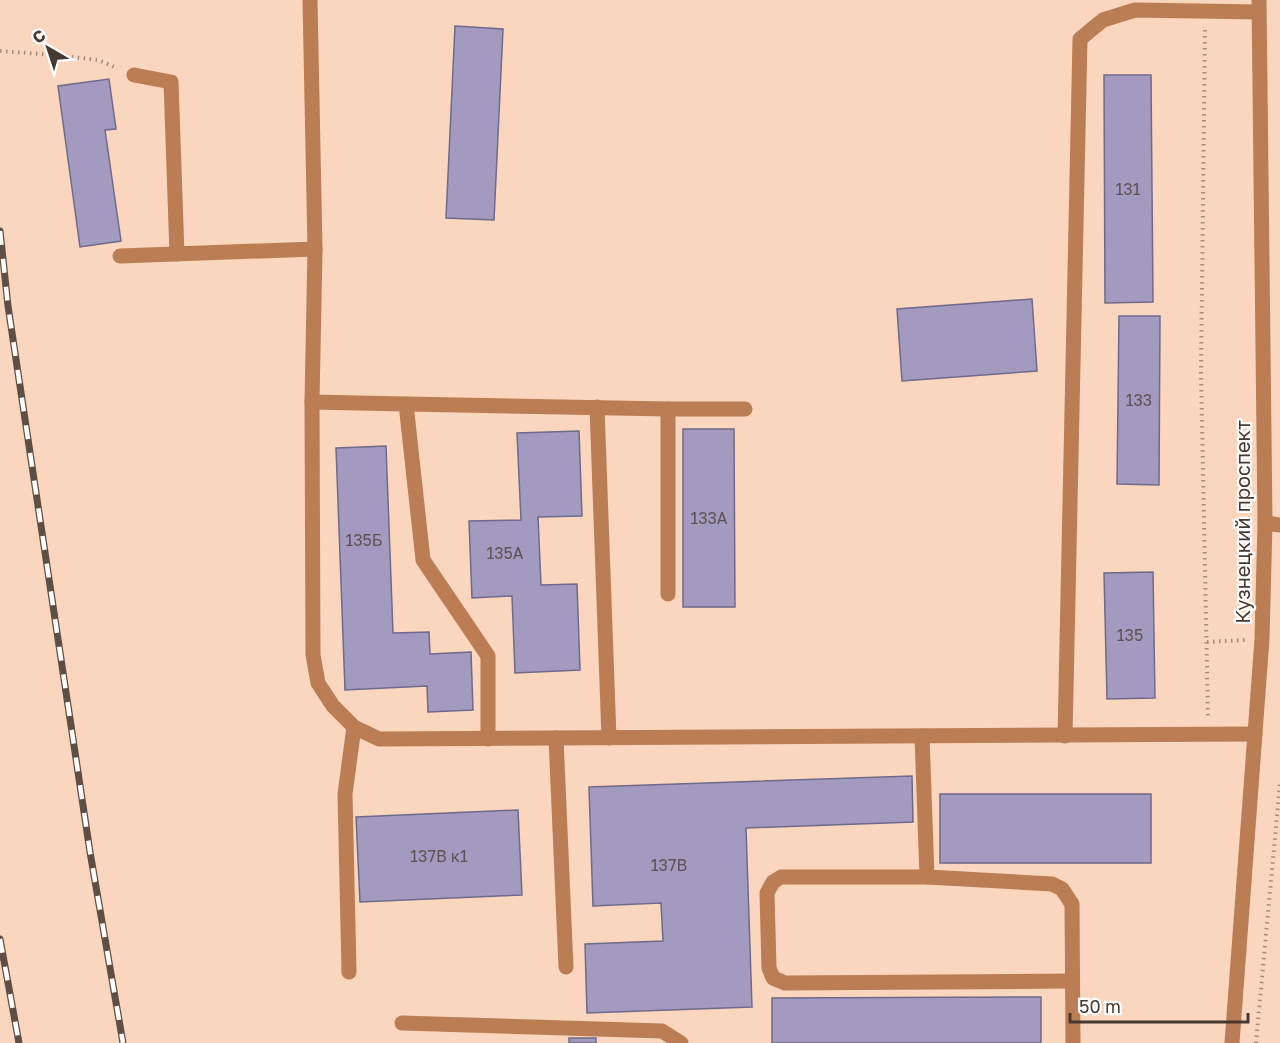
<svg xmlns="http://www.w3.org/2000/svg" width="1280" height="1043" font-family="'Golos Text',sans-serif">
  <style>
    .building { fill: #a29bbf; stroke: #70698a; stroke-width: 1.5 }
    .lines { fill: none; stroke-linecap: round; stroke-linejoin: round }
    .path { stroke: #a68c7c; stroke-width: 4; stroke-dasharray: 1.5 4.5; stroke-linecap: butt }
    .minor { stroke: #bb7d53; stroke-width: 15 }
    .rail-casing { stroke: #5f4e44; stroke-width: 7 }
    .rail { stroke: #fff; stroke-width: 4.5; stroke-dasharray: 14; stroke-linecap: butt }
    .labels { text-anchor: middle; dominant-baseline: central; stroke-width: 4.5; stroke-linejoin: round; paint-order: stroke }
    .number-label { font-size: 16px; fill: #5e5254 }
    .street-label { font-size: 20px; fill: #473930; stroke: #fff }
  </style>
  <rect width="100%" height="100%" fill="#fad6bf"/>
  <!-- building -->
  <g class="building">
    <polygon points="455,26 503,29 494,220 446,218"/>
    <polygon points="1104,75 1151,75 1153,302 1105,303"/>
    <polygon points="109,79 116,129 105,130 121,241 80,247 58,86"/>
    <polygon points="1032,299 1037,371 902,381 897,309"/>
    <polygon points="1119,316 1160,316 1159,485 1117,484"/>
    <polygon points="683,429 734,429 735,607 683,607"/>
    <polygon points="579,431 582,516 538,517 541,585 577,584 580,670 515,673 512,596 472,598 469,521 521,520 517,433"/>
    <polygon points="386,446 393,633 429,632 430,654 471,652 473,710 428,712 427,686 345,690 336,448"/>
    <polygon points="1153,572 1155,698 1107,699 1104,573"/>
    <polygon points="912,776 913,822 746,828 752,1007 587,1013 585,944 663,941 661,903 593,906 589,787"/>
    <rect x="940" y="794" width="211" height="69"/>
    <polygon points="518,810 522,895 360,902 356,817"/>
    <polygon points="1041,997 1041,1043 772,1043 772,998"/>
    <rect x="569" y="1038" width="27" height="5"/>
  </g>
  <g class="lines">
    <!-- path -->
    <g class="path">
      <polyline points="1205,30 1201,373 1208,716"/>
      <polyline points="0,51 55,55 98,60 117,68"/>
      <polyline points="1207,642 1245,640"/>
      <polyline points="1256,1043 1280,783"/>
    </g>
    <!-- minor -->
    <g class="minor">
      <polyline points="310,0 315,249 312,402 313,655 318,683 333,706 354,727 379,739 1255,734"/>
      <polyline points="134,75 171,82 177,254"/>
      <polyline points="120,256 315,249"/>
      <polyline points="312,402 406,404 423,560 488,656 488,739"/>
      <polyline points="406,404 668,409"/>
      <polyline points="597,407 609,738"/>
      <polyline points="1265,523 1280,525"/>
      <polyline points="668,594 668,409 745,409"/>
      <polyline points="922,736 927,877 1052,884 1062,889 1072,904 1073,1043"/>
      <polyline points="1065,736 1080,39 1103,20 1135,10 1259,12"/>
      <polyline points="556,738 566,967"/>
      <polyline points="927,877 781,877 773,882 767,893 769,968 773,978 785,983 1072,981"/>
      <polyline points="349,972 345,794 354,727"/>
      <polyline points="402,1023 662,1031 681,1043"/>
      <polyline points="1232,1043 1262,639 1265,523 1259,0"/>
    </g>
    <!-- rail casing -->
    <g class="rail-casing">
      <g id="rail">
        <polyline points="0,231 8,306 90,852 123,1043"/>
        <polyline points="0,939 19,1043"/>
      </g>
    </g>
    <!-- rail -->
    <use href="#rail" class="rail"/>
  </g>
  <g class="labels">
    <!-- number labels -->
    <g class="number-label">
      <text x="1128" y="189">131</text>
      <text x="1139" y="400">133</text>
      <text x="709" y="518">133А</text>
      <text x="364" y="540">135Б</text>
      <text x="505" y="553">135А</text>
      <text x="1130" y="635">135</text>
      <text x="439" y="856">137В к1</text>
      <text x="669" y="865">137В</text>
    </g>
    <!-- street labels -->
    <g class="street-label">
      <text transform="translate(1242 522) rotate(-90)">Кузнецкий проспект</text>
    </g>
  </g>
  <!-- north arrow -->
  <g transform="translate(48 48) rotate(321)" stroke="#ffffff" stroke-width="4.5" paint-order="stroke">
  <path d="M0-4.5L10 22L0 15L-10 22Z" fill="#473930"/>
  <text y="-9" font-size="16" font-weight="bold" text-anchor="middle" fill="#473930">С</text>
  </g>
  <!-- scale -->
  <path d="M1070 1013v9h178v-9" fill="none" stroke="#473930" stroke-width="3"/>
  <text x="1079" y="1013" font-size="18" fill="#473930" stroke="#ffffff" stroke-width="4.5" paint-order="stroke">50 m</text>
</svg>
